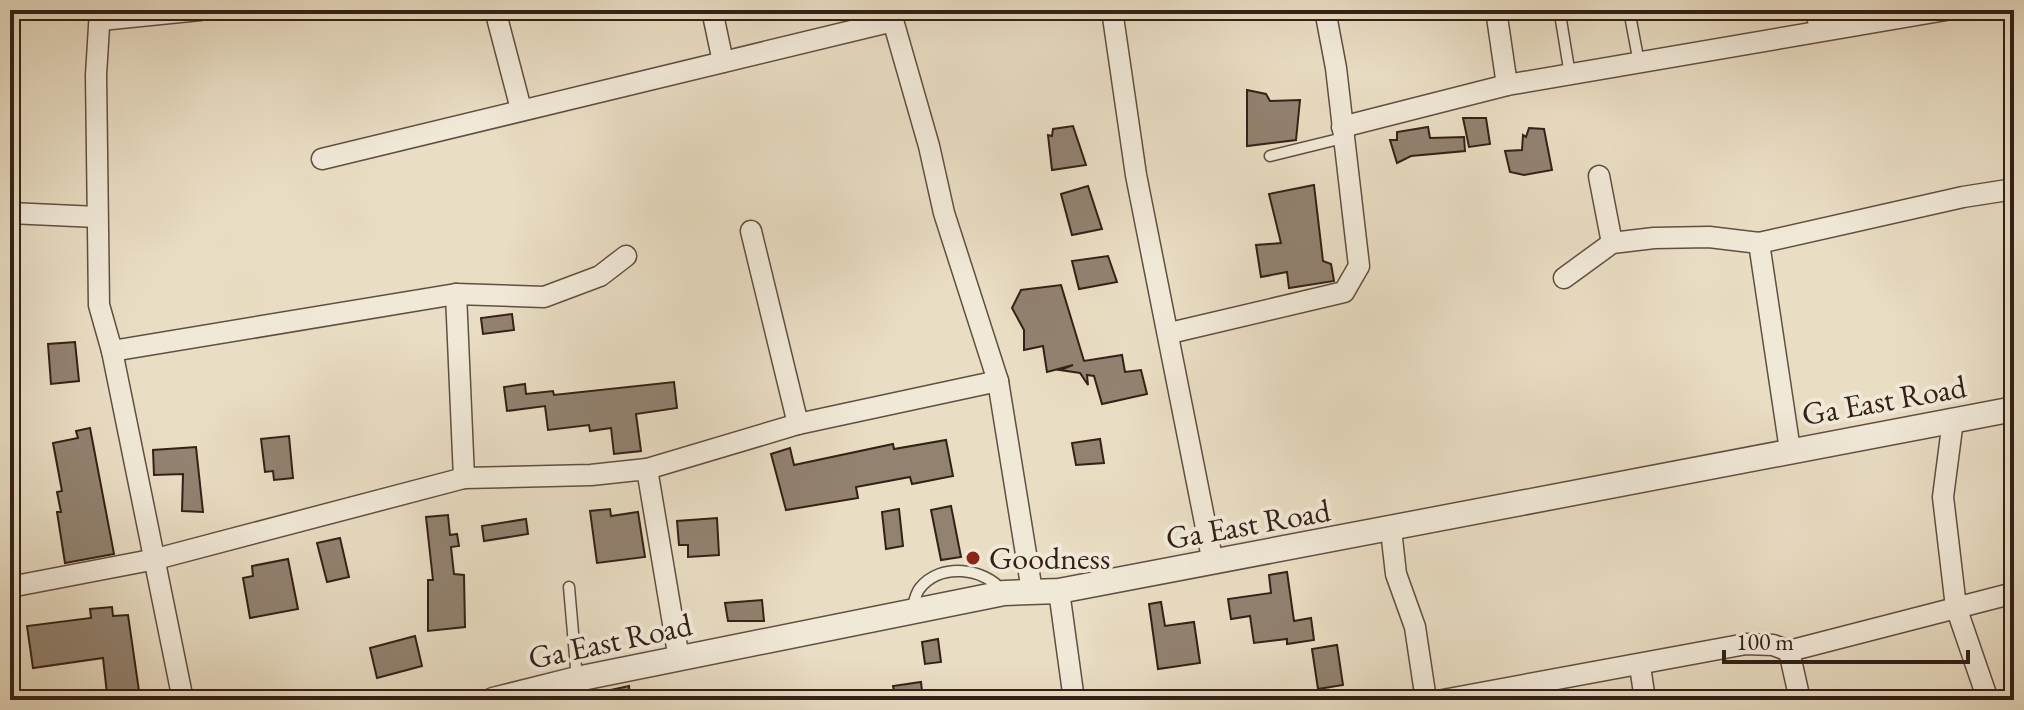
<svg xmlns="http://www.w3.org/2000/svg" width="2024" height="710" font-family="'EB Garamond',serif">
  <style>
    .building { fill: #928270; stroke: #342017; stroke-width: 2 }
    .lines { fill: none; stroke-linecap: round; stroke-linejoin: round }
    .service-casing { stroke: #614f42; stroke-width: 13 }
    .minor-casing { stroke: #614f42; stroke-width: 23 }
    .tertiary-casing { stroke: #614f42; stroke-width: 27 }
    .service { stroke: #f1e9d8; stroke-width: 10 }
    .minor { stroke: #f1e9d8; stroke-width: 20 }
    .tertiary { stroke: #f1e9d8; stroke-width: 24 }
    .poi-dot { fill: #8f2418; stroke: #f1e9d8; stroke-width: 3 }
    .labels { text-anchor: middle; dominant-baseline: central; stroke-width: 8; stroke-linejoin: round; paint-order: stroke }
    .street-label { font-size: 32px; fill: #342017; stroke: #f1e9d8 }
    .poi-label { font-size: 32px; fill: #342017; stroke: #f1e9d8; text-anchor: start }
  </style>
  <rect width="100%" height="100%" fill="#e9ddc3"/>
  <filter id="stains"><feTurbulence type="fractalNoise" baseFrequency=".0025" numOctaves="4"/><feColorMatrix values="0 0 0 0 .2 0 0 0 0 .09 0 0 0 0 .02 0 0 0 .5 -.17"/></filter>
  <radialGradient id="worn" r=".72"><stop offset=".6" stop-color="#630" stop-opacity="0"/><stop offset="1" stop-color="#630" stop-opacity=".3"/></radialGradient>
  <!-- building -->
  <g class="building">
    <polygon points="1247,90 1266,94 1270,101 1300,100 1296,140 1247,146"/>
    <polygon points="1463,118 1486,118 1490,144 1469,147"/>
    <polygon points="1073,126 1086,165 1052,170 1048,135 1052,136 1053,129"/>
    <polygon points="1428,127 1430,138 1464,137 1465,151 1411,156 1397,163 1390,140 1397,140 1397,132"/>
    <polygon points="1529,128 1544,129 1552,170 1524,175 1510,172 1505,151 1522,150 1523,135 1526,137"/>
    <polygon points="1314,185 1323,261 1331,264 1334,281 1289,288 1287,272 1261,277 1256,245 1281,243 1269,194"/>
    <polygon points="1088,186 1102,229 1072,235 1061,194"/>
    <polygon points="1108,256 1117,282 1079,289 1072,261"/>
    <polygon points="1061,285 1084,361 1122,355 1125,372 1141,370 1147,394 1102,404 1094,376 1087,375 1088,385 1080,373 1060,370 1073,365 1047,372 1043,346 1024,350 1024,330 1012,308 1021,290"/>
    <polygon points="512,314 514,330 483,334 481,318"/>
    <polygon points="75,342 79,381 51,384 48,344"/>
    <polygon points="674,382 677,408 636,414 641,451 614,454 611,428 590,431 589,425 548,430 545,406 507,411 504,387 525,384 526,394 553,391 554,395"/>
    <polygon points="90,428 114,554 65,563 57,512 61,512 57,492 62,491 53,443 78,438 76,431"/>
    <polygon points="289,436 293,478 274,480 273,471 265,472 261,439"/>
    <polygon points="1100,439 1104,463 1076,465 1072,443"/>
    <polygon points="946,440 953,476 912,484 910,477 856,487 858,498 786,510 771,454 790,448 794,465 893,444 894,449"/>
    <polygon points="196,447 203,512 182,511 183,474 154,475 153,450"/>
    <polygon points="951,506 961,557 941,560 931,510"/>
    <polygon points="610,509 611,516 638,512 645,557 597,563 590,511"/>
    <polygon points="899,509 903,546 886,549 882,512"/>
    <polygon points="448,515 450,535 457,534 459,546 451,547 454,574 464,575 465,627 428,631 428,580 433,580 426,517"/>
    <polygon points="717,518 719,555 688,557 688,545 679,545 677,521"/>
    <polygon points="526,519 528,534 484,541 482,526"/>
    <polygon points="340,538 349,577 327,582 317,543"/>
    <polygon points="288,559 298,609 250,618 243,578 253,576 252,566"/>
    <polygon points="1287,572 1294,621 1311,618 1314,640 1287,644 1287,639 1254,643 1250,616 1231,619 1228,599 1271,593 1269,575"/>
    <polygon points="762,600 764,621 728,621 725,603"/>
    <polygon points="1161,602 1165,626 1194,622 1200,663 1158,669 1149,604"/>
    <polygon points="112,607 113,616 128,615 139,691 107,694 103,658 33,668 27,626 91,618 90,609"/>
    <polygon points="415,636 422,666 377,678 370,648"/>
    <polygon points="938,639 941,662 925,664 922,642"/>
    <polygon points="1337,645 1343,685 1318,689 1312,649"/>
    <polygon points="921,682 923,700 896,700 893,686"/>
    <polygon points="629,686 630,700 593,700 592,694"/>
  </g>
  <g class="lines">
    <!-- service casing -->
    <g class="service-casing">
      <g id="service">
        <polyline points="1629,10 1639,63"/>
        <polyline points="1561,20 1570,75"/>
        <polyline points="1270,156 1343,138"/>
        <polyline points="569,587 577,679"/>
        <path d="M912 611C914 603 915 594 920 588 941 562 984 568 1003 591"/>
      </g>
    </g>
    <!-- minor casing -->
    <g class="minor-casing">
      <g id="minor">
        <polyline points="100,10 96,75 99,305 112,351 183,700"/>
        <polyline points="495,10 521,109"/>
        <polyline points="712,10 723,62"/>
        <polyline points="890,10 929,146 944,213 998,381 1032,591"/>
        <polyline points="1112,10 1136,175 1213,563"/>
        <polyline points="1496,10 1507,85"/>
        <polyline points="1816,10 1820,30"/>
        <polyline points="101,20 200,10"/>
        <polyline points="1342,127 1507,85 1946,10"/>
        <polyline points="322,159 893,21"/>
        <polyline points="1599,176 1612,243"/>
        <polyline points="10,213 97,217"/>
        <polyline points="751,231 798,424"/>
        <polyline points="1759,243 1790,450"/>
        <polyline points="1564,278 1612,243 1654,238 1709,237 1759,243 1963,197 2014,189"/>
        <polyline points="456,294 464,478 591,475 647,469 679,659"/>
        <polyline points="1170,333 1344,292 1359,266 1336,68 1325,10"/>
        <polyline points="112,351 456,294 544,297 600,276 626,256"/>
        <polyline points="1953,420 1943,497 1956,607 1988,700"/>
        <polyline points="647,469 798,424 998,381"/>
        <polyline points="1391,530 1396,574 1415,627 1426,700"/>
        <polyline points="10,587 156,559 464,478"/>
        <polyline points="1059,591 1074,700"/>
        <polyline points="1640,666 1645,700"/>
        <polyline points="1443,700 1746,644 1773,645 1789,651"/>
        <polyline points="1800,700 1789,651 2014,593"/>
      </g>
    </g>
    <!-- tertiary casing -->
    <g class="tertiary-casing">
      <polyline id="tertiary" points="493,700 577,679 1004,593 1059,591 2014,409"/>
    </g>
    <!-- service -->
    <use href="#service" class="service"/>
    <!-- minor -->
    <use href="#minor" class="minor"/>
    <!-- tertiary -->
    <use href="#tertiary" class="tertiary"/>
  </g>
  <!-- markers -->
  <circle class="poi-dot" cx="973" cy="558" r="8"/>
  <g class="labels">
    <!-- street labels -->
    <g class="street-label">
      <text transform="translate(1884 400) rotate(-10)">Ga East Road</text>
      <text transform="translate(1248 524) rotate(-10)">Ga East Road</text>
      <text transform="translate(610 641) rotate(-12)">Ga East Road</text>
    </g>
    <!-- poi labels -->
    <g class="poi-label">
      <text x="989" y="558">Goodness</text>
    </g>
  </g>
  <!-- margin -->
  <rect width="2024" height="710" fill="none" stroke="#e9ddc3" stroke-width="40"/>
  <rect x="12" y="12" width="2000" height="686" fill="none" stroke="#342017" stroke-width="4"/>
  <rect x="20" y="20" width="1984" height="670" fill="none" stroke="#342017" stroke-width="2"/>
  <!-- scale -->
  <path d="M1724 650v12h244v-12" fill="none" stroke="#342017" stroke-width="4"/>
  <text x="1736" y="650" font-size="24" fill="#342017" stroke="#f1e9d8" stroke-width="6" paint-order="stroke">100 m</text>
  <rect width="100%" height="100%" filter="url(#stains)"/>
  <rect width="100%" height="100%" fill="url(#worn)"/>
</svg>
